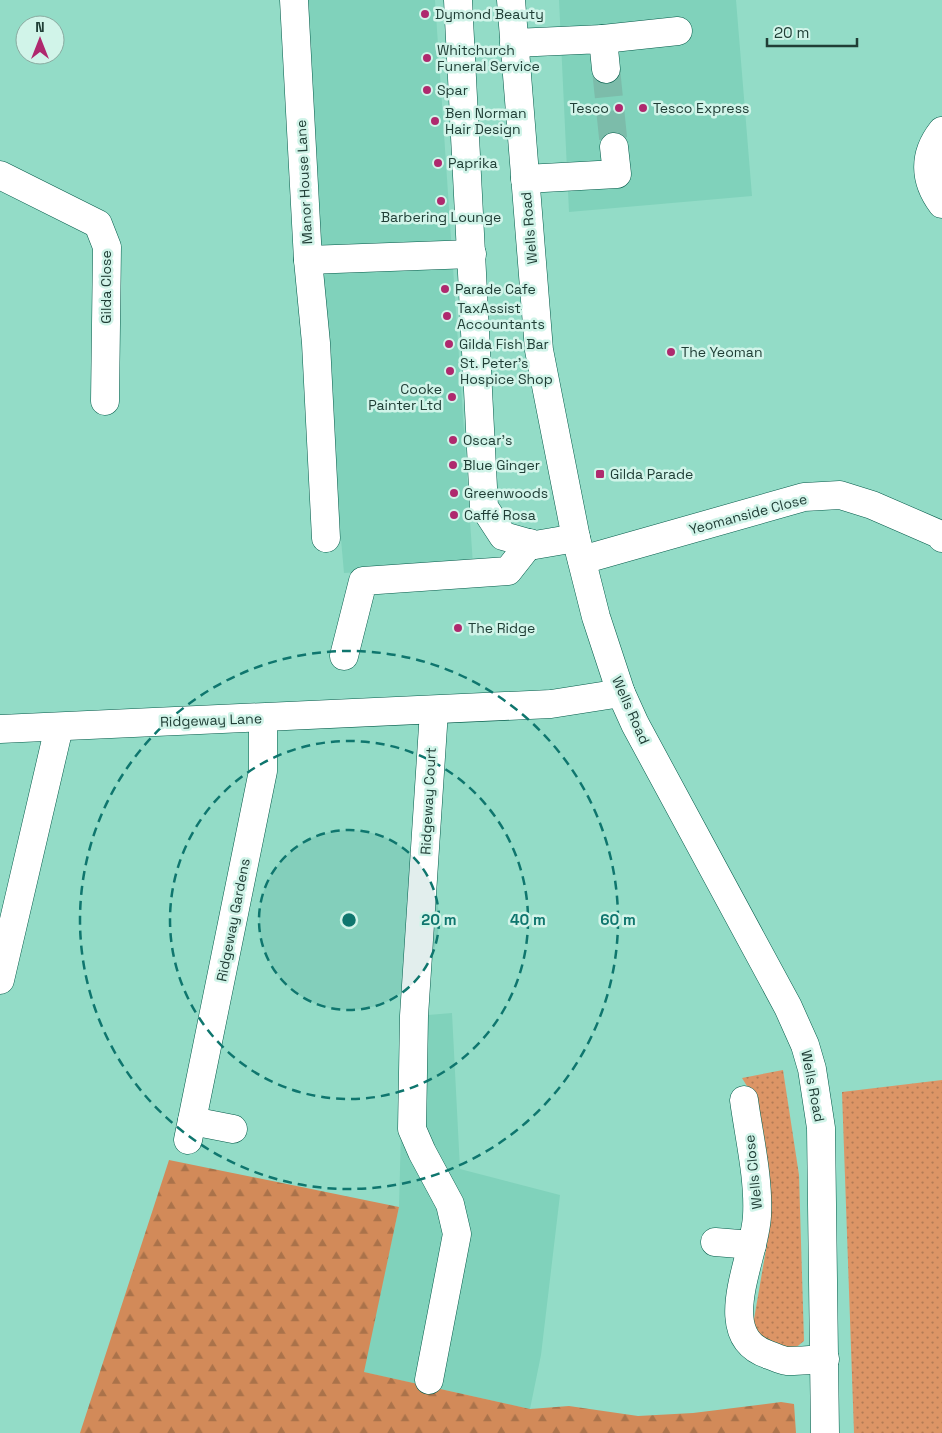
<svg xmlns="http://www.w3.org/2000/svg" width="942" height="1433" font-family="'Space Grotesk',sans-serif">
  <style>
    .built { fill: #80d2bb }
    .grass { fill: url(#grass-dots) }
    .forest { fill: url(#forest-firs) }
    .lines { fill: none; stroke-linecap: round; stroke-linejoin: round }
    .minor-tunnel { stroke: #7cbcaa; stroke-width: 28; stroke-dasharray: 28 14; stroke-linecap: butt }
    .minor-casing { stroke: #035a49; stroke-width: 29 }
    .highway-casing { stroke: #035a49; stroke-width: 29 }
    .minor { stroke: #fff; stroke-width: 28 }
    .highway { stroke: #fff; stroke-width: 28 }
    .ring { fill: none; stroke: #0f766e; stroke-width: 2.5; stroke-dasharray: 9 6 }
    .poi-dot { fill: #af296e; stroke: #d1f4e9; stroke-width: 2 }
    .labels { text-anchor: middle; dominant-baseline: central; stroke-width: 5; stroke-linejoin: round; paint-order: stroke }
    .poi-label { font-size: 14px; fill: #203e36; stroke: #d1f4e9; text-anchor: start }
    .street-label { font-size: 14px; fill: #203e36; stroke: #d1f4e9 }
    .centre { fill: #0f766e; stroke: #d1f4e9; stroke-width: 2.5 }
    .ring-label { font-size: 15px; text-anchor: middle; font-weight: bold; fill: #0f766e; stroke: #d1f4e9; stroke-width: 5; stroke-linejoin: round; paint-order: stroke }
  </style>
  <defs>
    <pattern id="grass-dots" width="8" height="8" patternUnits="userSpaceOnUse" patternTransform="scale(1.25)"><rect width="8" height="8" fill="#dc9566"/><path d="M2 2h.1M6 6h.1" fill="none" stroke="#b27b55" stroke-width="1.8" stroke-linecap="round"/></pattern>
    <pattern id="forest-firs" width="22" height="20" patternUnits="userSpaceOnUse" patternTransform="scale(1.25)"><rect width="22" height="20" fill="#d28a59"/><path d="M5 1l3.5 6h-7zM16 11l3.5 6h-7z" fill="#aa724a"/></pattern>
  </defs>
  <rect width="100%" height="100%" fill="#93dcc7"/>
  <!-- built -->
  <g class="built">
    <polygon points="303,0 435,0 473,565 344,573 313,221"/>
    <polygon points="559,0 736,0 752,196 569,212"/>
    <polygon points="452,1013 460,1169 560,1195 541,1355 530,1409 363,1372 399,1207 404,1017"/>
  </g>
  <!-- grass -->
  <g class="grass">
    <polygon points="783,1070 799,1175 804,1341 794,1349 763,1342 753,1325 768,1238 750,1091 742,1078"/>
    <polygon points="942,1080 942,1433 854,1433 842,1092"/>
  </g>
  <!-- forest -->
  <polygon class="forest" points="169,1160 399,1207 364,1372 530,1409 569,1406 638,1416 693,1413 781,1402 794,1404 796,1433 80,1433"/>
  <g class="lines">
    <!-- minor-tunnel -->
    <polyline class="minor-tunnel" points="606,69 614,147"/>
    <!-- minor casing -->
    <g class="minor-casing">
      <g id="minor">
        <polyline points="294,0 308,260 472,254"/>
        <polyline points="458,0 484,507 503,536 535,545 576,538"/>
        <polyline points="603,39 678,31"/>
        <polyline points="514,43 603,39 606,69"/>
        <path d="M942 131C923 155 924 180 942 204"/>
        <polyline points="0,175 98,224 107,247 105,401"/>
        <polyline points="525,179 617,174 614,147"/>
        <polyline points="308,260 316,343 326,538"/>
        <polyline points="582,560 804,497 840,495 872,505 941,535 942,538"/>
        <polyline points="344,656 363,581 508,571 530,543"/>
        <polyline points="0,729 551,704 621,693"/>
        <polyline points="0,980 59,727"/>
        <path d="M744 1100C749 1137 759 1178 757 1216 755 1259 711 1336 769 1355 775 1357 781 1360 787 1361 799 1361 812 1360 825 1359"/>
        <polyline points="192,1121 233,1129"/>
        <polyline points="188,1140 263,771 263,718"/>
        <polyline points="715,1242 752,1245"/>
        <polyline points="429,1380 457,1234 450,1204 422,1152 412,1129 414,1016 434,711"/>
      </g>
    </g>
    <!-- highway casing -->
    <g class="highway-casing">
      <polyline id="highway" points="511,0 539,350 576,538 596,617 621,693 635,724 788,1007 805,1045 812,1069 821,1128 825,1433"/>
    </g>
    <!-- minor -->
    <use href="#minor" class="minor"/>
    <!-- highway -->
    <use href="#highway" class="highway"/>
  </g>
  <!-- distance rings -->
  <circle cx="349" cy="920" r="90" fill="#0f766e" fill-opacity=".12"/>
  <g class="ring">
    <circle cx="349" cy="920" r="90"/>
    <circle cx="349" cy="920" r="179"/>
    <circle cx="349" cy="920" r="269"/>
  </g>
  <!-- markers -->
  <g class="poi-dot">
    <circle cx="425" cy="14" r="5"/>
    <circle cx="427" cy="58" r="5"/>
    <circle cx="427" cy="90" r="5"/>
    <circle cx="619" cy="108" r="5"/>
    <circle cx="643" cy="108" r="5"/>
    <circle cx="435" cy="121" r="5"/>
    <circle cx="438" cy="163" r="5"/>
    <circle cx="441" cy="201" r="5"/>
    <circle cx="445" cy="289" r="5"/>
    <circle cx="447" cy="316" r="5"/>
    <circle cx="449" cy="344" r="5"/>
    <circle cx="671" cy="352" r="5"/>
    <circle cx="450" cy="371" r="5"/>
    <circle cx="452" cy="397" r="5"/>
    <circle cx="453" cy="440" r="5"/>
    <circle cx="453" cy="465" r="5"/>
    <rect x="595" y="469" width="10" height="10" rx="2.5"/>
    <circle cx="454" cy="493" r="5"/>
    <circle cx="454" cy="515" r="5"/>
    <circle cx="458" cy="628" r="5"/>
  </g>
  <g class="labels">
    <!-- poi labels -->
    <g class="poi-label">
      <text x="435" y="14">Dymond Beauty</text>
      <text x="437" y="50">Whitchurch<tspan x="437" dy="16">Funeral Service</tspan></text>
      <text x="437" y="90">Spar</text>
      <text x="609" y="108" text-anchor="end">Tesco</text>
      <text x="653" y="108">Tesco Express</text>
      <text x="445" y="113">Ben Norman<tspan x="445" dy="16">Hair Design</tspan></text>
      <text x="448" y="163">Paprika</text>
      <text x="441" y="217" text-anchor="middle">Barbering Lounge</text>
      <text x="455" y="289">Parade Cafe</text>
      <text x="457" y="308">TaxAssist<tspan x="457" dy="16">Accountants</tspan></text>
      <text x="459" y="344">Gilda Fish Bar</text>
      <text x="681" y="352">The Yeoman</text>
      <text x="460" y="363">St. Peter's<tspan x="460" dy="16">Hospice Shop</tspan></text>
      <text x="442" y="389" text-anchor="end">Cooke<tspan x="442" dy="16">Painter Ltd</tspan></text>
      <text x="463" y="440">Oscar's</text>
      <text x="463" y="465">Blue Ginger</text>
      <text x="610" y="474">Gilda Parade</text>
      <text x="464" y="493">Greenwoods</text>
      <text x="464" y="515">Caffé Rosa</text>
      <text x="468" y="628">The Ridge</text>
    </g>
    <!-- street labels -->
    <g class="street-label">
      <text transform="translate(304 182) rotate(-93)">Manor House Lane</text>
      <text transform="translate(529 228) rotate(-95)">Wells Road</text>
      <text transform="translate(106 287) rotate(-90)">Gilda Close</text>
      <text transform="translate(748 514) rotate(-15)">Yeomanside Close</text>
      <text transform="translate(631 710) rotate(66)">Wells Road</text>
      <text transform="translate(211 720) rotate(-2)">Ridgeway Lane</text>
      <text transform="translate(428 801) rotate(-87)">Ridgeway Court</text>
      <text transform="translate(233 920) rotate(-79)">Ridgeway Gardens</text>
      <text transform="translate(813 1086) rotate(79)">Wells Road</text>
      <text transform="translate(753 1172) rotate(-96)">Wells Close</text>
    </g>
  </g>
  <circle cx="349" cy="920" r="8" class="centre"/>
  <g class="ring-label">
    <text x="439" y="925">20 m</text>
    <text x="528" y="925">40 m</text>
    <text x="618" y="925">60 m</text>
  </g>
  <!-- north arrow -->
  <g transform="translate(40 40)"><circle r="24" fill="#d1f4e9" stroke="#8aaba1"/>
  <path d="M0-4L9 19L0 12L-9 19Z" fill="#af296e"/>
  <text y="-8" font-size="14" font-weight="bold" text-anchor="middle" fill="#203e36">N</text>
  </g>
  <!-- scale -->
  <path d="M767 38v8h90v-8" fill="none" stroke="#203e36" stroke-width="2.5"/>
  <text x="774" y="38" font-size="15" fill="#203e36" stroke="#d1f4e9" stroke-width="4" paint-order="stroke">20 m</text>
</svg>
